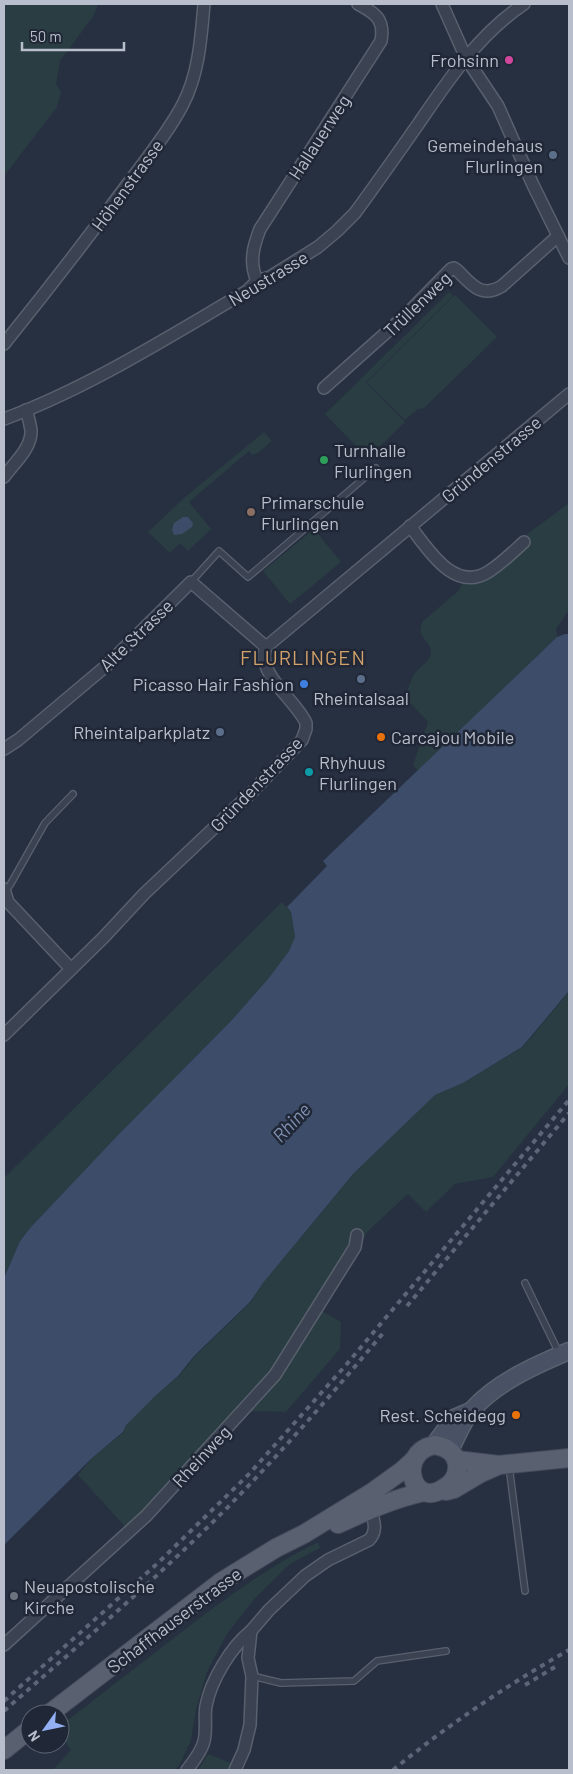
<svg xmlns="http://www.w3.org/2000/svg" width="573" height="1774" font-family="Barlow,sans-serif">
  <style>
    .green { fill: #293d42 }
    .water { fill: #3d4c69 }
    .lines { fill: none; stroke-linecap: round; stroke-linejoin: round }
    .lane-casing { stroke: #59606e; stroke-width: 8 }
    .street-casing { stroke: #59606e; stroke-width: 14 }
    .secondary-casing { stroke: #59606e; stroke-width: 19 }
    .primary-casing { stroke: #454b5a; stroke-width: 20 }
    .lane { stroke: #3b4251; stroke-width: 5.5 }
    .street { stroke: #3b4251; stroke-width: 11 }
    .secondary { stroke: #495164; stroke-width: 16 }
    .primary { stroke: #596171; stroke-width: 18 }
    .rail { stroke: #5d6678; stroke-width: 4; stroke-dasharray: 5 5; stroke-linecap: butt }
    .hotel-dot { fill: #d1479c; stroke: #202736; stroke-width: 2 }
    .service-dot { fill: #5c6f8a; stroke: #202736; stroke-width: 2 }
    .leisure-dot { fill: #2e9e5b; stroke: #202736; stroke-width: 2 }
    .education-dot { fill: #8d6e63; stroke: #202736; stroke-width: 2 }
    .shop-dot { fill: #3f7fe0; stroke: #202736; stroke-width: 2 }
    .food-dot { fill: #e8710a; stroke: #202736; stroke-width: 2 }
    .culture-dot { fill: #0f9aa8; stroke: #202736; stroke-width: 2 }
    .worship-dot { fill: #6b7280; stroke: #202736; stroke-width: 2 }
    .labels { text-anchor: middle; dominant-baseline: central; stroke-width: 5; stroke-linejoin: round; paint-order: stroke }
    .poi-label { font-size: 18px; fill: #b8becb; stroke: #202736; text-anchor: end }
    .street-label { font-size: 18px; fill: #b8becb; stroke: #202736 }
    .water-label { font-size: 19px; font-style: italic; fill: #8091b2; stroke: #202736 }
    .quarter-label { font-size: 20px; letter-spacing: 1px; fill: #d3a26b; stroke: #202736 }
  </style>
  <rect width="100%" height="100%" fill="#273041"/>
  <!-- green -->
  <g class="green">
    <polygon points="4,4 98,4 94,15 60,61 56,84 61,93 57,107 4,176"/>
    <polygon points="449,292 453,296 366,382 405,422 368,458 325,414"/>
    <polygon points="455,295 497,337 424,408 418,409 405,420 367,382"/>
    <polygon points="264,432 272,441 258,453 252,455 249,451 189,502 211,529 188,551 180,543 170,553 148,532 184,498"/>
    <path d="M569 503V610L556 629 557 637 418 771 413 765 428 722 405 697C408 689 411 678 416 672 421 666 430 661 431 653 432 639 414 640 423 621L458 591 465 578 478 577 524 542 526 535Z"/>
    <polygon points="314,529 341,562 290,604 263,571"/>
    <polygon points="282,902 291,912 295,937 289,951 268,979 231,1021 119,1134 31,1227 20,1241 4,1278 4,1178"/>
    <polygon points="569,992 569,1084 493,1177 455,1184 426,1212 408,1194 368,1231 279,1377 213,1452 131,1533 78,1475 92,1458 123,1433 126,1424 154,1396 179,1376 195,1356 251,1302 263,1283 353,1174 435,1095 463,1083 523,1047"/>
    <polygon points="322,1311 341,1322 340,1349 286,1412 251,1411 280,1377"/>
    <path d="M318 1542 320 1548 290 1564 255 1598 227 1634 207 1672 196 1709 191 1740 180 1764 175 1770H53L71 1750 60 1733V1726C109 1689 156 1651 205 1614 242 1587 277 1562 318 1542Z"/>
    <polygon points="208,1754 233,1764 231,1770 198,1770"/>
  </g>
  <!-- water -->
  <g class="water">
    <polygon points="183,517 188,517 193,523 192,527 182,534 174,535 172,530 174,523"/>
    <polygon points="565,634 569,634 569,991 522,1047 463,1083 435,1095 353,1174 263,1283 250,1302 194,1356 178,1376 154,1397 126,1425 123,1432 92,1458 4,1545 4,1278 20,1241 31,1227 119,1134 231,1021 268,979 289,951 295,937 291,912 287,907 327,866 323,861 557,637"/>
  </g>
  <g class="lines">
    <!-- lane casing -->
    <g class="lane-casing">
      <g id="lane">
        <polyline points="191,582 219,551 248,577 376,468"/>
        <polyline points="5,892 10,885 45,823 73,794"/>
        <polyline points="525,1283 559,1353"/>
        <polyline points="509,1466 525,1591"/>
        <polyline points="252,1676 281,1683 354,1681 377,1661 446,1651"/>
      </g>
    </g>
    <!-- street casing -->
    <g class="street-casing">
      <g id="street">
        <polyline points="442,4 466,58 498,106 533,185 569,258"/>
        <path d="M257 281C249 262 253 247 260 229L381 41C385 19 375 13 358 4"/>
        <path d="M4 344C46 292 87 239 127 185 146 159 168 133 183 104 199 73 201 38 204 4"/>
        <path d="M324 388 407 314 451 269 454 268 457 270C471 284 481 299 502 286L558 236"/>
        <path d="M4 419C90 387 168 337 247 291L257 281 270 277 318 247 337 231 355 213C377 183 398 153 419 123 449 79 479 34 524 4"/>
        <path d="M4 477C14 463 32 448 31 430 30 423 28 416 26 410"/>
        <path d="M410 526C428 549 454 593 488 572 501 564 513 552 524 542"/>
        <polyline points="4,749 18,740 106,666 191,582 266,647"/>
        <polyline points="4,889 8,902 71,969"/>
        <path d="M4 1035 104 937 144 894 253 791 302 740 306 729V723C296 700 255 673 266 647L569 394"/>
        <polyline points="4,1645 146,1516 275,1375 355,1247 357,1235"/>
        <path d="M187 1770C193 1762 202 1751 204 1741 207 1730 204 1717 206 1706 211 1680 231 1647 251 1631"/>
        <path d="M235 1770 244 1750 250 1725 252 1676 248 1658 251 1631 269 1610 305 1576 328 1560 369 1540C380 1529 371 1516 370 1503"/>
      </g>
    </g>
    <!-- secondary casing -->
    <g class="secondary-casing">
      <g id="secondary">
        <polyline points="434,1445 454,1418 473,1410"/>
        <path d="M450 1450C457 1437 463 1420 473 1409 497 1382 536 1365 569 1351"/>
      </g>
    </g>
    <!-- primary casing -->
    <g class="primary-casing">
      <g id="primary">
        <path d="M434 1445C448 1447 459 1455 457 1470 456 1478 451 1484 444 1488 412 1510 396 1453 434 1445Z"/>
        <polyline points="456,1460 499,1465 569,1458"/>
        <polyline points="446,1491 454,1489 481,1473 499,1465"/>
        <path d="M338 1524C367 1511 392 1499 424 1492"/>
        <polyline points="49,1714 221,1582 276,1548 304,1534 371,1493 403,1470 414,1460"/>
        <polyline points="4,1750 30,1729"/>
      </g>
    </g>
    <!-- lane -->
    <use href="#lane" class="lane"/>
    <!-- street -->
    <use href="#street" class="street"/>
    <!-- secondary -->
    <use href="#secondary" class="secondary"/>
    <!-- primary -->
    <use href="#primary" class="primary"/>
    <!-- rail -->
    <g class="rail">
      <polyline points="407,1306 569,1113"/>
      <polyline points="525,1685 555,1667"/>
      <polyline points="4,1701 159,1562 250,1473 346,1365 569,1100"/>
      <path d="M4 1711C79 1645 155 1580 225 1510 281 1453 333 1393 384 1332"/>
      <path d="M393 1770C448 1725 507 1685 569 1650"/>
    </g>
  </g>
  <!-- markers -->
  <circle class="hotel-dot" cx="509" cy="60" r="5"/>
  <g class="service-dot">
    <circle cx="553" cy="155" r="5"/>
    <circle cx="361" cy="679" r="5"/>
    <circle cx="220" cy="732" r="5"/>
  </g>
  <circle class="leisure-dot" cx="324" cy="460" r="5"/>
  <circle class="education-dot" cx="251" cy="512" r="5"/>
  <circle class="shop-dot" cx="304" cy="684" r="5"/>
  <g class="food-dot">
    <circle cx="381" cy="737" r="5"/>
    <circle cx="516" cy="1415" r="5"/>
  </g>
  <circle class="culture-dot" cx="309" cy="772" r="5"/>
  <circle class="worship-dot" cx="14" cy="1596" r="5"/>
  <g class="labels">
    <!-- poi labels -->
    <g class="poi-label">
      <text x="499" y="60">Frohsinn</text>
      <text x="543" y="145">Gemeindehaus<tspan x="543" dy="21">Flurlingen</tspan></text>
      <text x="334" y="450" text-anchor="start">Turnhalle<tspan x="334" dy="21">Flurlingen</tspan></text>
      <text x="261" y="502" text-anchor="start">Primarschule<tspan x="261" dy="21">Flurlingen</tspan></text>
      <text x="294" y="684">Picasso Hair Fashion</text>
      <text x="361" y="698" text-anchor="middle">Rheintalsaal</text>
      <text x="210" y="732">Rheintalparkplatz</text>
      <text x="391" y="737" text-anchor="start">Carcajou Mobile</text>
      <text x="319" y="762" text-anchor="start">Rhyhuus<tspan x="319" dy="21">Flurlingen</tspan></text>
      <text x="506" y="1415">Rest. Scheidegg</text>
      <text x="24" y="1586" text-anchor="start">Neuapostolische<tspan x="24" dy="21">Kirche</tspan></text>
    </g>
    <!-- street labels -->
    <g class="street-label">
      <text transform="translate(319 137) rotate(-57)">Hallauerweg</text>
      <text transform="translate(127 185) rotate(-54)">Höhenstrasse</text>
      <text transform="translate(268 278) rotate(-31)">Neustrasse</text>
      <text transform="translate(417 304) rotate(-44)">Trüllenweg</text>
      <text transform="translate(491 459) rotate(-40)">Gründenstrasse</text>
      <text transform="translate(136 635) rotate(-44)">Alte Strasse</text>
      <text transform="translate(256 784) rotate(-46)">Gründenstrasse</text>
      <text transform="translate(201 1456) rotate(-47)">Rheinweg</text>
      <text transform="translate(174 1620) rotate(-37)">Schaffhauserstrasse</text>
    </g>
    <!-- water labels -->
    <g class="water-label">
      <text transform="translate(291 1122) rotate(-47)">Rhine</text>
    </g>
    <!-- quarter labels -->
    <g class="quarter-label">
      <text x="303" y="657">FLURLINGEN</text>
    </g>
  </g>
  <!-- border -->
  <rect width="573" height="1774" fill="none" stroke="#b8becb" stroke-width="10"/>
  <!-- north arrow -->
  <g transform="translate(45 1729) rotate(237)"><circle r="24" fill="#202736" stroke="#5d6372"/>
  <path d="M0-4L9 19L0 12L-9 19Z" fill="#93b0f5"/>
  <text y="-8" font-size="14" font-weight="bold" text-anchor="middle" fill="#b8becb">N</text>
  </g>
  <!-- scale -->
  <path d="M22 42v8h102v-8" fill="none" stroke="#b8becb" stroke-width="2.5"/>
  <text x="30" y="42" font-size="15" fill="#b8becb" stroke="#202736" stroke-width="4" paint-order="stroke">50 m</text>
</svg>
